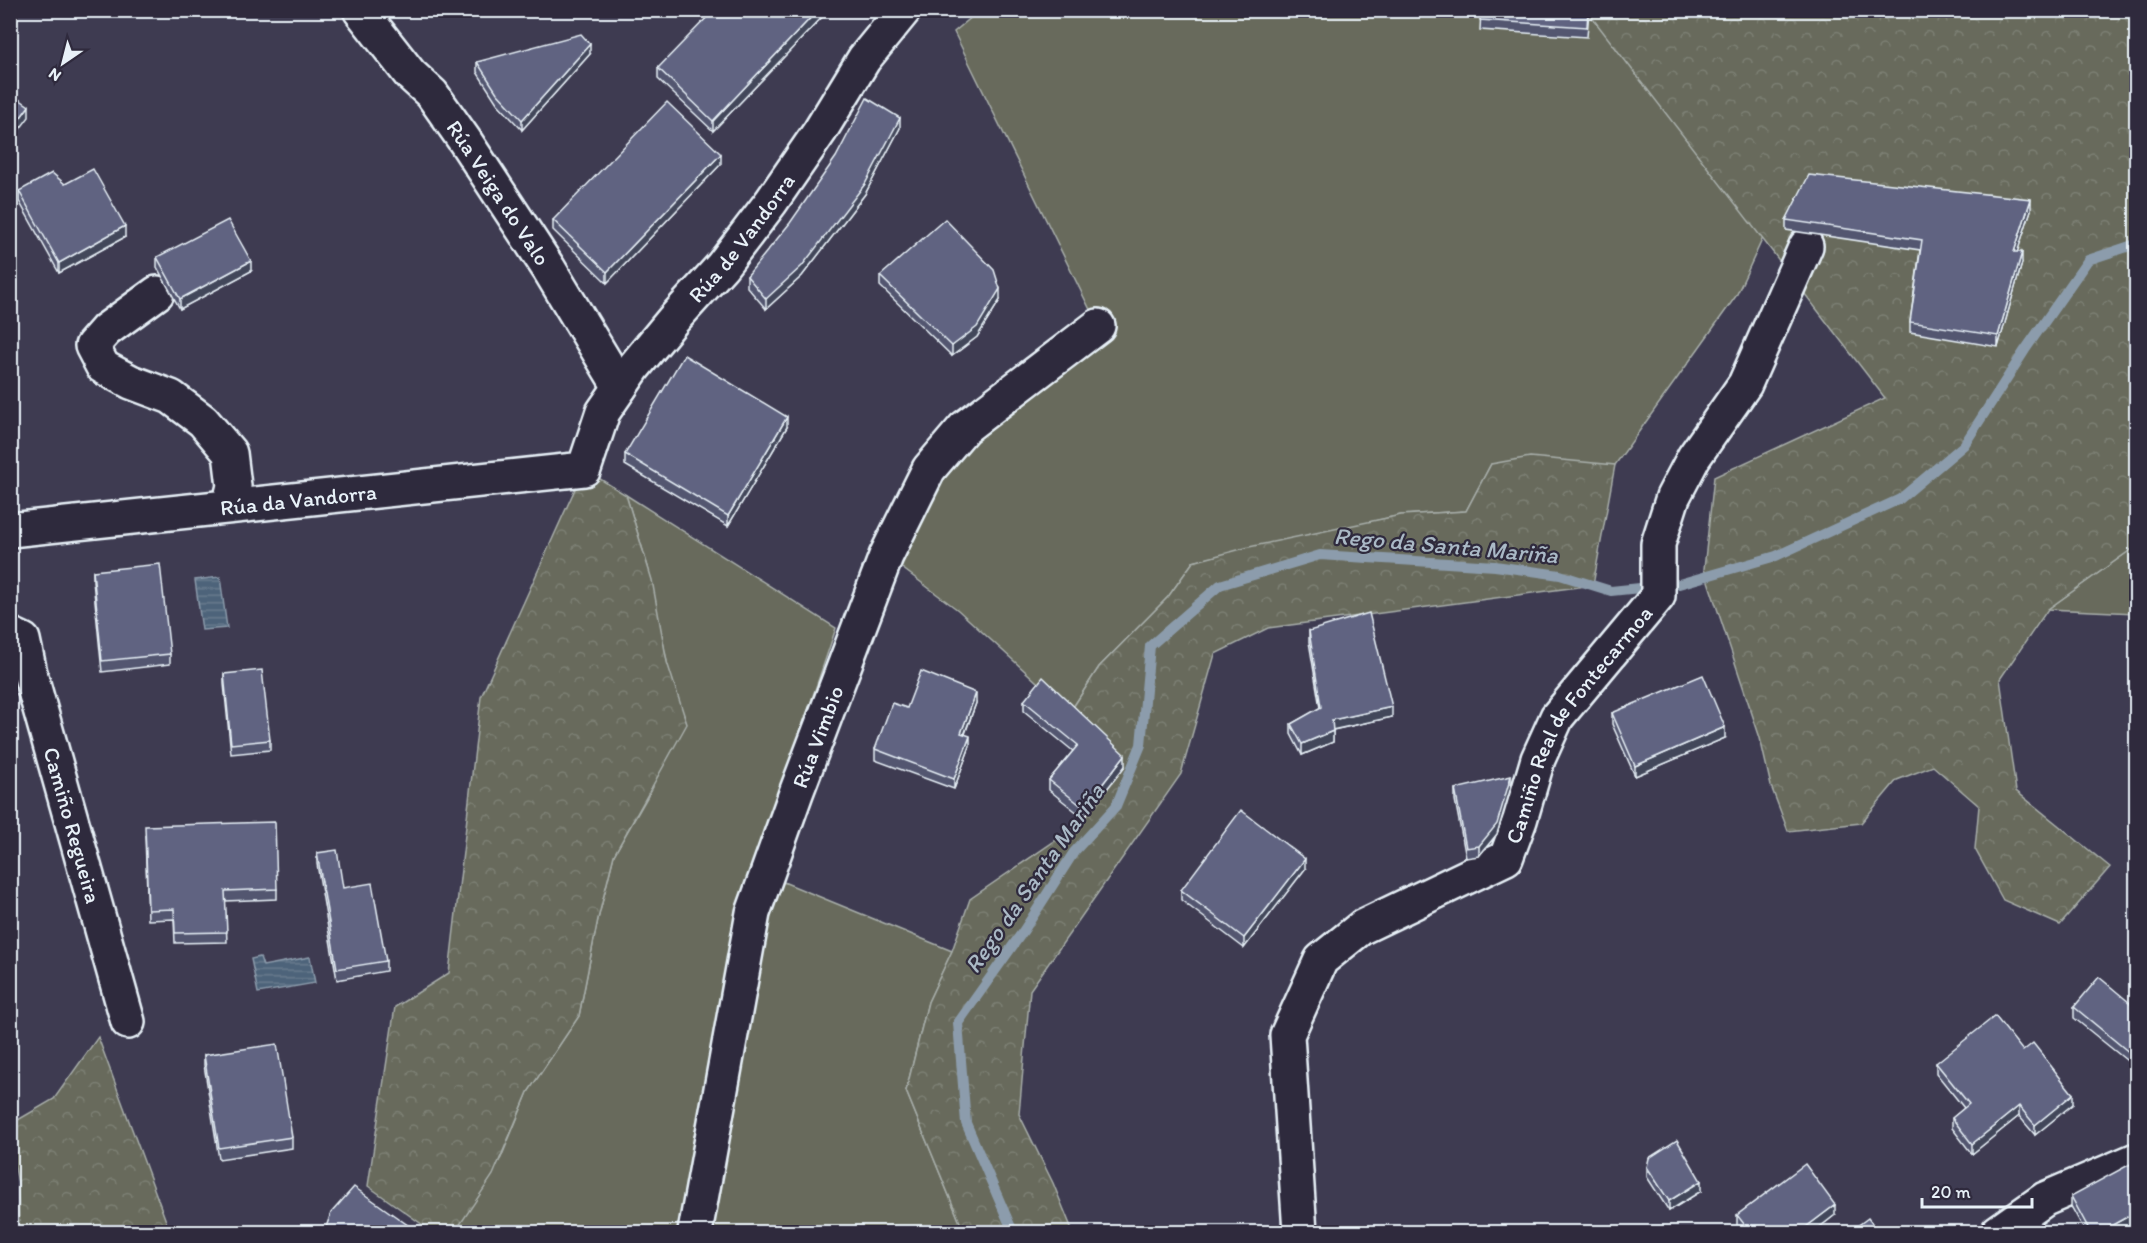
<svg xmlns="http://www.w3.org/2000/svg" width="2147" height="1243" font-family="Itim,sans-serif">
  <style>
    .grass { fill: #676a5c; stroke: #a8aeaa; stroke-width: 1.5 }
    .forest { fill: url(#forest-crowns); stroke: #a8aeaa; stroke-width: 1.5 }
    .water { fill: url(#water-rules); stroke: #8c9cac; stroke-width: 1.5 }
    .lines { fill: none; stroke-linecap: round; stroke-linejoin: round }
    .stream { stroke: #8c9cac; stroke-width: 10 }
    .minor-casing { stroke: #e8f1f8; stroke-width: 38 }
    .minor { stroke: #2f2a3d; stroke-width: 33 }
    .wall { fill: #53566f; stroke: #e8f1f8; stroke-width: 1.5 }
    .shaded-wall { fill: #43465a; stroke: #e8f1f8; stroke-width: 1.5 }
    .building { fill: #606481; stroke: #e8f1f8; stroke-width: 1.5 }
    .labels { text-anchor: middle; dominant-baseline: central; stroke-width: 4.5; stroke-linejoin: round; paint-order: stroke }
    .street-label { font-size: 22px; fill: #e8f1f8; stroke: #2f2a3d }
    .water-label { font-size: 24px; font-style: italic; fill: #aab9c6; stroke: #2f2a3d }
  </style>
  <defs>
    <pattern id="forest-crowns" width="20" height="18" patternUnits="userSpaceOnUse" patternTransform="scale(1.5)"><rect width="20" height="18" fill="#676a5c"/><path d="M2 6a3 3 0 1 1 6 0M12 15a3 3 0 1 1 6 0" fill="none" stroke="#7d8074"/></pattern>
    <pattern id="water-rules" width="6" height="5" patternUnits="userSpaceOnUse" patternTransform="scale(1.5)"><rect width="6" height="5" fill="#4e647a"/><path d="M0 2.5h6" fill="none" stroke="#687b8e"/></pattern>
  </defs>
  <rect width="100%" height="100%" fill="#3e3b51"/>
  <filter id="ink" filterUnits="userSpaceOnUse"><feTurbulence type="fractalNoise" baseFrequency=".0167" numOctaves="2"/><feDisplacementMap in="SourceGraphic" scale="12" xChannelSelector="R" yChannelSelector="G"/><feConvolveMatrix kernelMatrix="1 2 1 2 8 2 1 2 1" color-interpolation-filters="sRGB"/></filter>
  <g filter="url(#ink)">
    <!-- grass -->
    <g class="grass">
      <polygon points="979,11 1732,11 1794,171 1736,296 1615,465 1491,464 1466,511 1401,515 1193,562 1168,597 1099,667 1070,712 958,610 886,556 929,469 1098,326 954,32"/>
      <polygon points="626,495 836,628 754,870 952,951 928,1002 906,1091 964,1232 454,1232 501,1158 528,1092 579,1016 598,919 614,855 653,787 667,662 648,567"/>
      <polygon points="2136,546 2136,613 2048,609"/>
    </g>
    <!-- forest -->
    <g class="forest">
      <polygon points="1587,11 2136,11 2136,546 2048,609 2000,679 2016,791 2110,867 2060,925 2003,900 1975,849 1979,806 1933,766 1897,780 1861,823 1788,831 1771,786 1760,738 1704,569 1714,477 1885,398"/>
      <polygon points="1530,457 1615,465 1593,585 1268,628 1215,654 1181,774 1030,990 1019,1114 1053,1183 1073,1232 964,1232 906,1091 928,1002 952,951 970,899 1075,827 1084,818 1070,712 1099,667 1168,597 1193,562 1249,547 1401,515 1466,511 1491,464"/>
      <polygon points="584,469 626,495 652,580 667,662 687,724 614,855 598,919 579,1016 528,1092 493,1175 455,1232 433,1232 368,1186 395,1007 449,973 481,697"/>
      <polygon points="98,1037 170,1232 19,1232 18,1183 11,1146 11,1124 54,1099"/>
    </g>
    <!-- water -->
    <g class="water">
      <polygon points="220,577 227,628 202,630 195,580"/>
      <polygon points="260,957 263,966 310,957 315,983 258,993 251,959"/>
    </g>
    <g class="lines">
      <!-- stream -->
      <polyline class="stream" points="1013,1232 966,1123 958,1023 1024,930 1074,852 1116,806 1141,745 1150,646 1220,585 1320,555 1495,566 1560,575 1611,591 1679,584 1776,556 1900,499 1964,445 2025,350 2088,260 2136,244"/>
      <!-- minor casing -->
      <g class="minor-casing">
        <g id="minor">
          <path id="s1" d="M360 10 410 74 432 94 465 141 549 269 620 387"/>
          <polyline points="157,293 106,330 92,346 103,367 131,382 171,397 203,421 230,453 234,486 229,506"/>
          <path id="s2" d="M10 530 584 469 603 412 634 367 673 320 722 266 771 202 820 131 864 59 904 10"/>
          <path id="s3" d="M10 634 23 640 30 673 128 1022"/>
          <path id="s4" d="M695 1232 753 913 796 793 886 556 929 469 964 428 1098 326"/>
          <path id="s5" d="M1300 1232 1287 1035 1321 960 1362 927 1506 858 1520 820 1538 759 1557 717 1658 596V544L1673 497 1694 457 1745 384 1806 246"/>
          <polyline points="1998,1232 2045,1199 2136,1160"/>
        </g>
      </g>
      <!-- minor -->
      <use href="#minor" class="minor"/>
    </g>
    <!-- wall -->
    <g class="wall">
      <polygon points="827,10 827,12 713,131 658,79 658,68"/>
      <polygon points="1481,10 1589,10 1587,37 1480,30"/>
      <polygon points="590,54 522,130 497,103 477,72 477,62"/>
      <polygon points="900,128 865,194 802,276 766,309 747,287 747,276"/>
      <polygon points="721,164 607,283 553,230 553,220"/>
      <polygon points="65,184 125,237 59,273 19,201 19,191"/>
      <polygon points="2031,210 2017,252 2022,263 1998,347 1910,332 1910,322 1920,250 1786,230 1786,220"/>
      <polygon points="157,257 251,271 180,309 157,267"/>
      <polygon points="880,276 1000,300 977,337 952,356 880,286"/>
      <polygon points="787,427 728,526 625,465 625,454"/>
      <polygon points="93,571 170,654 170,664 102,672 93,581"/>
      <polygon points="1309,631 1392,717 1333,730 1333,742 1302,755 1291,734 1291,724 1320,708 1309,642"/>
      <polygon points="224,674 270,740 270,750 231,754 224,684"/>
      <polygon points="1024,701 1125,766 1084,818 1049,790 1049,780 1073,751 1024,711"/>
      <polygon points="976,703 965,734 970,746 954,789 875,760 875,749 907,708"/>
      <polygon points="1612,713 1725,738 1635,776 1612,724"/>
      <polygon points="1511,787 1497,834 1479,856 1466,858 1455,800 1455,789"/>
      <polygon points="145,836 277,889 277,899 225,901 227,942 175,943 174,919 148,920"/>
      <polygon points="317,853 343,888 386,961 386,971 337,980 317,864"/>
      <polygon points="1305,869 1244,948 1181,900 1181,890"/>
      <polygon points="2074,1007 2136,1008 2136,1068 2074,1018"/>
      <polygon points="2023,1051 2073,1104 2035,1135 2019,1116 1972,1154 1952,1128 1952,1118 1964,1108 1936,1073 1936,1063"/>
      <polygon points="204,1055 292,1137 292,1148 219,1159 204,1065"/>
      <polygon points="1647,1167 1701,1191 1669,1211 1647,1177"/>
      <polygon points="2071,1196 2136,1222 2117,1233 2086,1233 2071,1206"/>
      <polygon points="1737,1215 1835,1215 1812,1233 1743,1233 1737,1225"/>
    </g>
    <!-- shaded-wall -->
    <g class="shaded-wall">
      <polygon points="818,10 827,10 827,12 713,131 713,121"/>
      <polygon points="590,44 590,54 522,130 522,120"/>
      <polygon points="29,106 29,117 10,142 10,132"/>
      <polygon points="900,118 900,128 865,194 802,276 766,309 766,299"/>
      <polygon points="721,154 721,164 607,283 607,272"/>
      <polygon points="2031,199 2031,210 2014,262 2014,252"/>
      <polygon points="125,226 125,237 59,273 59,263"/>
      <polygon points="2022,252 2022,263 1998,347 1998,336"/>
      <polygon points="251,261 251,271 180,309 180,299"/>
      <polygon points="1000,289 1000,300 977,337 952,356 952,346"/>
      <polygon points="787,417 787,427 728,526 728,516"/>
      <polygon points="976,693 976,703 961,743 961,733"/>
      <polygon points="1392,707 1392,717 1332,730 1332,720"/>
      <polygon points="1725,727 1725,738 1635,776 1635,766"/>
      <polygon points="1333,731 1333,742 1302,755 1302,744"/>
      <polygon points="970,736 970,746 954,789 954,779"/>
      <polygon points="1125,755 1125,766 1084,818 1084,808"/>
      <polygon points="1511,776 1511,787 1497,834 1479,856 1479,846"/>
      <polygon points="1305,859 1305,869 1244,948 1244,938"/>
      <polygon points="2073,1094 2073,1104 2035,1135 2035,1125"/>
      <polygon points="2019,1106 2019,1116 1972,1154 1972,1144"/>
      <polygon points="1701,1181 1701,1191 1669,1211 1669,1201"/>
      <polygon points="1835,1205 1835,1215 1812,1233 1798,1233"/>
      <polygon points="2136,1212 2136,1222 2117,1233 2098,1233"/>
    </g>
    <!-- building -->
    <g class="building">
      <polygon points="714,10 818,10 713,121 658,68"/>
      <polygon points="1481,10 1588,10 1587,27 1480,20"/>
      <polygon points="581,34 590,44 522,120 497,93 477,62"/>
      <polygon points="10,93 29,106 10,132"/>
      <polygon points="867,98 900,118 865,184 802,266 766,299 747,276 790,223 836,157"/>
      <polygon points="667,102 721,154 607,272 553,220"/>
      <polygon points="93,169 125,226 59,263 19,191 52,173 65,184"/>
      <polygon points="1809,175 2031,199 2014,252 2022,252 1998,336 1910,322 1922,240 1786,220"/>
      <polygon points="945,219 994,270 1000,289 977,327 952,346 880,276"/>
      <polygon points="228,220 251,261 180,299 157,257"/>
      <polygon points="684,355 787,417 728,516 625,454"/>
      <polygon points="160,564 170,654 102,661 93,571"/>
      <polygon points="1369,613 1392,707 1332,720 1333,731 1302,744 1291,724 1321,707 1309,631"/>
      <polygon points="262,670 270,740 231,744 224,674"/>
      <polygon points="921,671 976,693 961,733 970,736 954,779 875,749 892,703 907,708"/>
      <polygon points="1703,675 1725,727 1635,766 1612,713"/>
      <polygon points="1043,677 1125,755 1084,808 1049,780 1078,745 1024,701"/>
      <polygon points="1511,776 1497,824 1479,846 1466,848 1455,789"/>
      <polygon points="1241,810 1305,859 1244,938 1181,890"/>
      <polygon points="275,822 277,889 225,891 227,932 175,933 174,909 148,910 145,826"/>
      <polygon points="337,850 343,888 372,883 386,961 337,969 317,853"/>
      <polygon points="2099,977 2136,1008 2136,1058 2074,1007"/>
      <polygon points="1995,1016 2023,1051 2033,1043 2073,1094 2035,1125 2019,1106 1972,1144 1952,1118 1969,1104 1936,1063"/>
      <polygon points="277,1044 292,1137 219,1148 204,1055"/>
      <polygon points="1677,1140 1701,1181 1669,1201 1647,1167 1649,1158"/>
      <polygon points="2136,1161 2136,1212 2098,1233 2091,1233 2071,1196"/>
      <polygon points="1805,1164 1835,1205 1798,1233 1751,1233 1737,1215"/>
      <polygon points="354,1187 419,1233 324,1233 331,1213"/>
      <polygon points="1868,1218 1879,1233 1848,1233"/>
    </g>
  </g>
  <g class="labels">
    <!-- street labels -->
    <g class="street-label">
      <text stroke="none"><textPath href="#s1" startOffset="230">Rúa Veiga do Valo</textPath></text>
      <text stroke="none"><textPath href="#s2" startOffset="860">Rúa de Vandorra</textPath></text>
      <text stroke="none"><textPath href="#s2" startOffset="290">Rúa da Vandorra</textPath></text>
      <text stroke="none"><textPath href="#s5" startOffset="646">Camiño Real de Fontecarmoa</textPath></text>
      <text stroke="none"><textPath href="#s4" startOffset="512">Rúa Vimbio</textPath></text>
      <text stroke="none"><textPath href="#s3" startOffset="206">Camiño Regueira</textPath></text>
    </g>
    <!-- water labels -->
    <g class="water-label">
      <text transform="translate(1446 545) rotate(5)">Rego da Santa Mariña</text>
      <text transform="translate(1034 878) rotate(-55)">Rego da Santa Mariña</text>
    </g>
  </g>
  <!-- margin -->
  <rect width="2147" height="1243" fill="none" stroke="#2f2a3d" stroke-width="36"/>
  <rect x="18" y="18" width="2111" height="1207" fill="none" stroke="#e8f1f8" stroke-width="2" filter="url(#ink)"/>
  <!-- north arrow -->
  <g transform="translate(63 63) rotate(215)" stroke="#2f2a3d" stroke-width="4.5" paint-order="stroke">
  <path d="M0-4.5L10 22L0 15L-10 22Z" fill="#e8f1f8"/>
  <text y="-9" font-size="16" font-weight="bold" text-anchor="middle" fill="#e8f1f8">N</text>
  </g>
  <!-- scale -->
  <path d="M1922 1198v9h110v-9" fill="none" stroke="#e8f1f8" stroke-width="3"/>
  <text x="1931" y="1198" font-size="18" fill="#e8f1f8" stroke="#2f2a3d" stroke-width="4.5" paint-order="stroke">20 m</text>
</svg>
